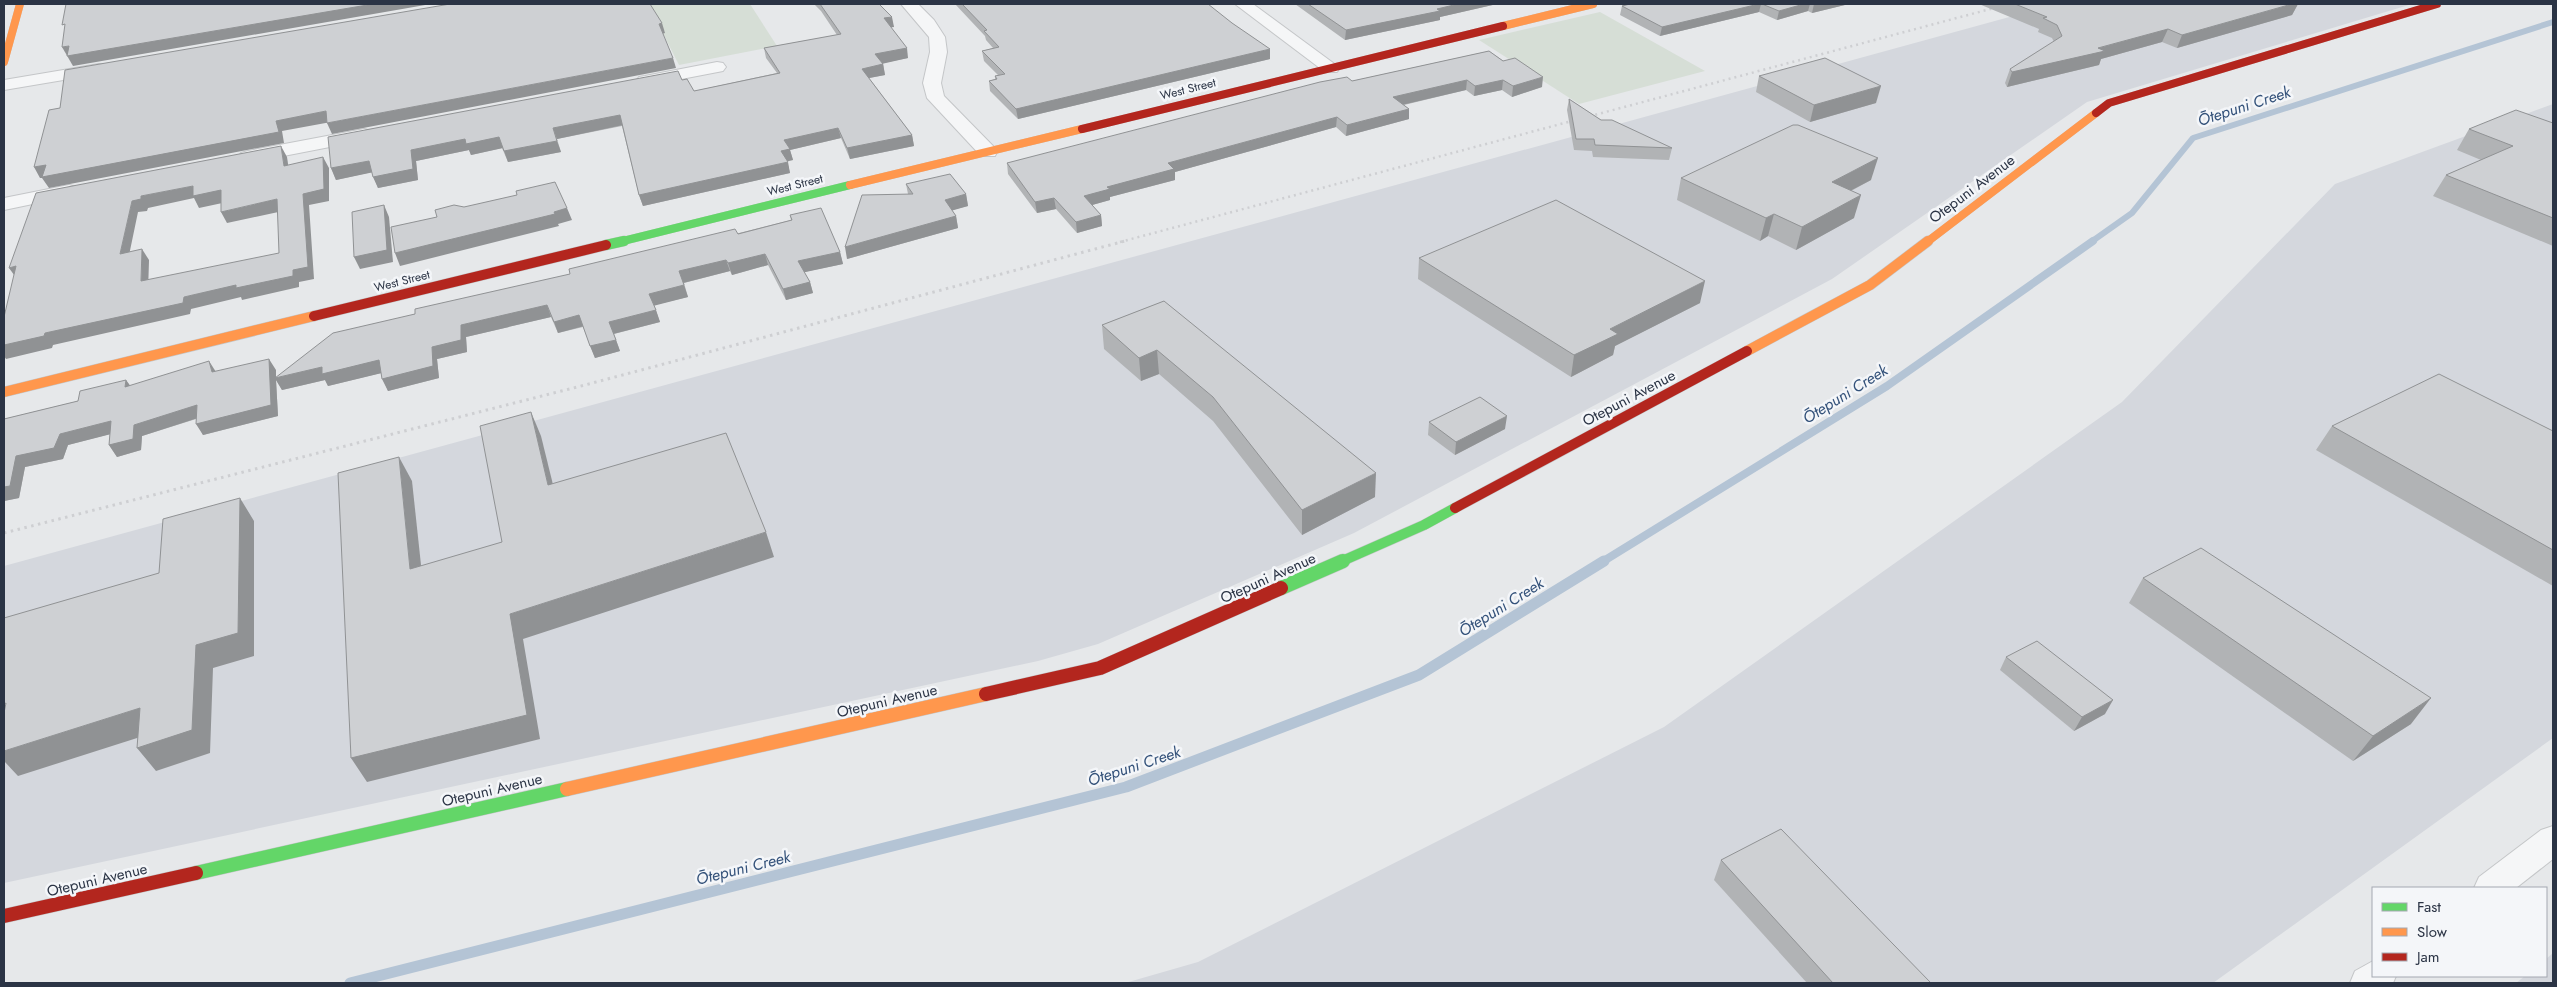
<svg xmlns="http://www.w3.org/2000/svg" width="2557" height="987" font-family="Jost,sans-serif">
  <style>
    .built { fill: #d4d7dd }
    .green { fill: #d6ded6 }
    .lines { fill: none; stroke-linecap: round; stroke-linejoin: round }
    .stream-far2 { stroke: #b4c4d5; stroke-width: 6 }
    .stream-far1 { stroke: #b4c4d5; stroke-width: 8 }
    .stream { stroke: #b4c4d5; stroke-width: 11 }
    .street-casing { stroke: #c4c6c8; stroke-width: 2 }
    .fast-far2-casing { stroke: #c4c6c8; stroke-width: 8 }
    .fast-far1-casing { stroke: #c4c6c8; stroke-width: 11 }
    .fast-casing { stroke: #c4c6c8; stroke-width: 15 }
    .slow-far2-casing { stroke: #c4c6c8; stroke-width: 8 }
    .slow-far1-casing { stroke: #c4c6c8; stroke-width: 11 }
    .slow-casing { stroke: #c4c6c8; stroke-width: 15 }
    .jam-far2-casing { stroke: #c4c6c8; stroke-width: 8 }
    .jam-far1-casing { stroke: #c4c6c8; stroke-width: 11 }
    .jam-casing { stroke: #c4c6c8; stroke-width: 15 }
    .street { fill: #f5f6f7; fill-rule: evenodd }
    .fast-far2 { stroke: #63d668; stroke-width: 8 }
    .fast-far1 { stroke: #63d668; stroke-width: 10 }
    .fast { stroke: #63d668; stroke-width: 14 }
    .slow-far2 { stroke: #ff974d; stroke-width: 8 }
    .slow-far1 { stroke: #ff974d; stroke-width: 10 }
    .slow { stroke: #ff974d; stroke-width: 14 }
    .jam-far2 { stroke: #b3261e; stroke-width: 8 }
    .jam-far1 { stroke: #b3261e; stroke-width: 10 }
    .jam { stroke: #b3261e; stroke-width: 14 }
    .rail-far1 { stroke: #cecfd2; stroke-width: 2.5; stroke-dasharray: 2 4; stroke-linecap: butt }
    .rail { stroke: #cecfd2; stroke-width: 3; stroke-dasharray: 2.5 4.5; stroke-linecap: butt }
    .wall { fill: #b1b3b5 }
    .shaded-wall { fill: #909294 }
    .building { fill: #ced0d3; stroke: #909294; fill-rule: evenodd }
    .labels { text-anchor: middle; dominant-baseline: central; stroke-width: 5; stroke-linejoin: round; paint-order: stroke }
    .far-street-label { font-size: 12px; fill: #2b3445; stroke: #f4f6f9 }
    .street-label { font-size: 15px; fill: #2b3445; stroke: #f4f6f9 }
    .water-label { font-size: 16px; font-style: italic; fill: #34527a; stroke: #f4f6f9 }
  </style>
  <rect width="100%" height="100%" fill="#e6e8ea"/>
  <!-- built -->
  <g class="built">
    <polygon points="2057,4 2412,4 2087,102 1832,279 1354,533 1098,644 1038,661 4,883 4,566"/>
    <polygon points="2553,104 2553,738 2213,983 1125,983 1198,962 1664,727 2122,402 2335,184"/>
    <polygon points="2553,953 2553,983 2516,983 2525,976 2546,976 2546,959"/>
  </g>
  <!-- green -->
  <g class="green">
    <polygon points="648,4 750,4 777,46 679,65"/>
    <polygon points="1600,12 1705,71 1579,104 1479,40"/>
  </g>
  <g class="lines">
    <!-- stream-far2 -->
    <polyline class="stream-far2" points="2091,242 2132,213 2193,138 2553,22"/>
    <!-- stream-far1 -->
    <polyline class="stream-far1" points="1602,562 1887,386 2093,241"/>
    <!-- stream -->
    <polyline class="stream" points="350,983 1126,787 1419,675 1604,561"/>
    <!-- street casing -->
    <g class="street-casing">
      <g id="street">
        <polygon points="901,4 918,4 934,20 945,37 947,52 941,83 944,96 995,148 997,152 995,156 981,156 927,98 923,83 930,52 929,37"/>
        <polygon points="1235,4 1253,4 1340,68 1337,72 1325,72"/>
        <polygon points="717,62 723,63 726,67 723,71 645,86 639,85 636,81 639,77 645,76"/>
        <polygon points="99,64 105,65 108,69 105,73 4,90 4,80"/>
        <polygon points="364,129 371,131 373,135 371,139 248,163 241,161 238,157 241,153 248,151"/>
        <polygon points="69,185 76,187 79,191 76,195 4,210 4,198"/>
        <polygon points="2553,826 2553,859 2516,888 2474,888 2479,877 2541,830"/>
        <polygon points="2373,961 2373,976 2396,976 2393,983 2350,983 2355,971"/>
      </g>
    </g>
    <!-- fast-far2 casing -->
    <g class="fast-far2-casing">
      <polyline id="fast-far2" points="619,242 850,185"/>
    </g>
    <!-- fast-far1 casing -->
    <g class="fast-far1-casing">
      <g id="fast-far1">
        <polyline points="606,245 624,241"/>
        <polyline points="1340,562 1424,525 1455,508"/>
      </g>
    </g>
    <!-- fast casing -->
    <g class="fast-casing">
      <g id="fast">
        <polyline points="1281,588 1343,561"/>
        <polyline points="196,873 567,789"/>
      </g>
    </g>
    <!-- slow-far2 casing -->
    <g class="slow-far2-casing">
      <g id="slow-far2">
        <polyline points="1503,26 1593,4"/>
        <polyline points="4,62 20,4"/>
        <polyline points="850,185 1082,129"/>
        <polyline points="1927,242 2096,113"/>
      </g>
    </g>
    <!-- slow-far1 casing -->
    <g class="slow-far1-casing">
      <g id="slow-far1">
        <polyline points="1747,351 1870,285 1928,241"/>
        <polyline points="4,392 314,316"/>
      </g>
    </g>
    <!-- slow casing -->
    <g class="slow-casing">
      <polyline id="slow" points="567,789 986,694"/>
    </g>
    <!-- jam-far2 casing -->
    <g class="jam-far2-casing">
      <g id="jam-far2">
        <polyline points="2096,113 2109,103 2437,4"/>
        <polyline points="1082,129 1503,26"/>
      </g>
    </g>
    <!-- jam-far1 casing -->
    <g class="jam-far1-casing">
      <g id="jam-far1">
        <polyline points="314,316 606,245"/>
        <polyline points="1455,508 1747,351"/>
      </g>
    </g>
    <!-- jam casing -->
    <g class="jam-casing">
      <g id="jam">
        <polyline points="986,694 1100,668 1281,588"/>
        <polyline points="4,916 196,873"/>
      </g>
    </g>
    <!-- street -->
    <use href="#street" class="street"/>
    <!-- fast-far2 -->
    <use href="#fast-far2" class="fast-far2"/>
    <!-- fast-far1 -->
    <use href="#fast-far1" class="fast-far1"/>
    <!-- fast -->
    <use href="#fast" class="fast"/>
    <!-- slow-far2 -->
    <use href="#slow-far2" class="slow-far2"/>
    <!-- slow-far1 -->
    <use href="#slow-far1" class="slow-far1"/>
    <!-- slow -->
    <use href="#slow" class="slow"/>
    <!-- jam-far2 -->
    <use href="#jam-far2" class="jam-far2"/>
    <!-- jam-far1 -->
    <use href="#jam-far1" class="jam-far1"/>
    <!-- jam -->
    <use href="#jam" class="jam"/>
    <!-- rail-far1 -->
    <polyline class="rail-far1" points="1120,242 2009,4"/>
    <!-- rail -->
    <polyline class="rail" points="4,533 585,385 1125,241"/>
  </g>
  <!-- wall -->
  <g class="wall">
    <polygon points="814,4 879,4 894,27 891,27 908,58 883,63 885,75 869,78 912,135 914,146 850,159 841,138 790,150 793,160 787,161 790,173 643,206 639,195 622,126 557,139 561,152 508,162 502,148 471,155 469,150 416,161 418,180 378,188 372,172 336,180 331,168 682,80 694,91 777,73 766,58 764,48 837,35 821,11"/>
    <polygon points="955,4 1208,4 1270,59 1018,119 990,91 989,81 995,79 995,76 998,75 984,61 982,51 993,48 986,40 985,36"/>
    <polygon points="1295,4 1497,4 1440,17 1440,20 1345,40"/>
    <polygon points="1630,4 1849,4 1812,13 1808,11 1777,20 1759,12 1660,36 1620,15 1622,6"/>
    <polygon points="1979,4 2298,4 2292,15 2177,48 2162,42 2101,59 2099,65 2007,87 2005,83 2010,69 2054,42 2052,38 2038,32 2039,29"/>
    <polygon points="1489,51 1542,87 1512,97 1502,90 1474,96 1466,90 1404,105 1409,109 1409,119 1346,136 1336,127 1175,172 1175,180 1110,197 1110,200 1092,205 1101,215 1102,226 1077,233 1056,209 1037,213 1008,174 1007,163 1352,81"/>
    <polygon points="1759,76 1876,103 1810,122 1756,92"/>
    <polygon points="1569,99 1601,120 1672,148 1669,160 1593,157 1592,151 1574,150 1567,110"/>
    <polygon points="2553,123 2553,246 2433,196 2446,175 2481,160 2457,150 2469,129"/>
    <polygon points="1681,178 1871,180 1851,191 1854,218 1796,250 1768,236 1760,241 1677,200"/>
    <polygon points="906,184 966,194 968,206 952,210 956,216 958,228 847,259 908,194"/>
    <polygon points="790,215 840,252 843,264 804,272 810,282 813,293 786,300 768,265 732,275 730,271 684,283 688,297 654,305 660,322 614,334 620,351 595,358 583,327 558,333 551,317 466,337 467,352 437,359 439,378 388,391 381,373 328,386 325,380 282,390 276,380 278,416 203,435 196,419 142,436 141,450 117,457 109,445 110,434 68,445 63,459 25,467 19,498 4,501 4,419 78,401 126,380 130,386 215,371 276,370 276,377 415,314 791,220"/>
    <polygon points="1419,258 1700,303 1615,346 1613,355 1571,377 1418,279"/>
    <polygon points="1164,301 1375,497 1302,535 1213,421 1159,374 1141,381 1104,349 1102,325"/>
    <polygon points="1429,422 1505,429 1455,455 1428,435"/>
    <polygon points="2332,426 2553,431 2553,586 2316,450"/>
    <polygon points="2143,578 2411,724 2353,761 2129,603"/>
    <polygon points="2006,657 2105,714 2074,731 2000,670"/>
    <polygon points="1721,860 1931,983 1807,983 1714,880"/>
  </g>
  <!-- shaded-wall -->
  <g class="shaded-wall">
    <polygon points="373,4 431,4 73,66 62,47"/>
    <polygon points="1458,4 1497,4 1440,17 1440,20 1345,40 1346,30"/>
    <polygon points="1759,4 1761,4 1759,12 1660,36 1662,27"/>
    <polygon points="1804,4 1810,4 1808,11 1777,20 1779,11"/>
    <polygon points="1814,4 1849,4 1812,13"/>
    <polygon points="2292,4 2298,4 2292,15 2177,48 2182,35"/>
    <polygon points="892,17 894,27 886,28 884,18"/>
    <polygon points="662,23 665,33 662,34 659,24"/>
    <polygon points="2168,29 2162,42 2101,59 2099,65 2007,87 2012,72"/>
    <polygon points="907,48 908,58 877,65 875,54"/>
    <polygon points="1270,49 1270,59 1018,119 1016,109"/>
    <polygon points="673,58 676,68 332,134 327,123"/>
    <polygon points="883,64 885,75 864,79 862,69"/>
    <polygon points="1543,77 1542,87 1512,97 1513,86"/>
    <polygon points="1467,80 1466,90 1393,107 1393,97"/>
    <polygon points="1503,80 1502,90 1474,96 1475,86"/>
    <polygon points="1881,86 1876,103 1810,122 1814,105"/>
    <polygon points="1409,109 1409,119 1346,136 1347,125"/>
    <polygon points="326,111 331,122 282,131 284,143 49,188 42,178 40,178 34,167"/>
    <polygon points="620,115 623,125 557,139 553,128"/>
    <polygon points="1337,117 1336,127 1175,172 1175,180 1110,197 1110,200 1085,207 1084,196 1168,163"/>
    <polygon points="838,128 841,138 790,150 793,160 784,162 781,151 784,140"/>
    <polygon points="912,135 914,146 850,159 847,148"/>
    <polygon points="499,137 503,148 471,155 469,150 416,161 418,180 378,188 373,177 411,150 465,139"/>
    <polygon points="557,141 561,152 508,162 504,151"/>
    <polygon points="281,146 287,157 290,177 284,166"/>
    <polygon points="323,157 329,168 329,201 309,205 314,279 299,282 299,287 242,300 241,297 191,309 190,314 53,345 52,348 6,359 4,356 4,345 45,333 184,297 293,270 303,194"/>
    <polygon points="1878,158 1871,180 1825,204 1832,182"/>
    <polygon points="369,161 374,172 336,180 331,168"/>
    <polygon points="788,162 790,173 643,206 639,195"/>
    <polygon points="193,186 221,190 227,202 199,208 194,198 148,208 147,211 138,212 127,265 120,254 132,201 141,196"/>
    <polygon points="966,194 968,206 947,212 945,200"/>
    <polygon points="1861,195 1854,218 1796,250 1802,227"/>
    <polygon points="1054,198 1056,209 1037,213 1035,202"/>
    <polygon points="277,199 283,211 227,223 221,212"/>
    <polygon points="384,205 389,217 393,262 360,269 354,257"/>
    <polygon points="567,208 572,220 558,224 559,226 400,266 395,253"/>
    <polygon points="1774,214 1768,236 1760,241 1766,218"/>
    <polygon points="1101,215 1102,226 1077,233 1076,222"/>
    <polygon points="956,216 958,228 847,259 845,247"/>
    <polygon points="142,249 149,260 148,293 141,281"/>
    <polygon points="840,252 843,264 801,273 798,261"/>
    <polygon points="765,254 768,265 732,275 728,263"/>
    <polygon points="726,260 730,271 683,283 679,271"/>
    <polygon points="16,266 17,279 9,268"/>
    <polygon points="1705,281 1700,303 1615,346 1613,355 1571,377 1574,355 1610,329"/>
    <polygon points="810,282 813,293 786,300 783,289"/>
    <polygon points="684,285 688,297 653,306 649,294"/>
    <polygon points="547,305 551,317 466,337 467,352 437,359 439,378 388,391 382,379 432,347 461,325"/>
    <polygon points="656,310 660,322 613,334 609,322"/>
    <polygon points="579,315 584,326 558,333 554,322"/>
    <polygon points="616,340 620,351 595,358 590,346"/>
    <polygon points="1157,350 1159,374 1141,381 1139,358"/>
    <polygon points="269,359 276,370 276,378 322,367 379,360 386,372 328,386 325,380 282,390 276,380 278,416 203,435 196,424"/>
    <polygon points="209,361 216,372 212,372"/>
    <polygon points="126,380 134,391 125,387"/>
    <polygon points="197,405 204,416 142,436 141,450 117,457 109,445 134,425"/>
    <polygon points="531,412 541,436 559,509 548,485"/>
    <polygon points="1507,416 1505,429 1455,455 1456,442"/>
    <polygon points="111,421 119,432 68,445 63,459 25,467 19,498 4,501 4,487 16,456 60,434"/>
    <polygon points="399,457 412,481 424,593 410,569"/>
    <polygon points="1376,473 1375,497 1302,535 1302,510"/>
    <polygon points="240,498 254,521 254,656 213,668 210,753 156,771 137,748 196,645"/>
    <polygon points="766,532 774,557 523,639 540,739 367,782 351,758 510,614"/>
    <polygon points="2431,698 2411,724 2353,761 2373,736"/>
    <polygon points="2113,700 2105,714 2074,731 2082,717"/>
    <polygon points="140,708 159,731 18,776 4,761 4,751"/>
  </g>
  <!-- building -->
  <g class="building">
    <polygon points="66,4 373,4 67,56 69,46 62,47 65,24 62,25"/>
    <polygon points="450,4 650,4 662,23 659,24 673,58 327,123 326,111 276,121 279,132 42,177 46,165 34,167 49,110 60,108 65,70"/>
    <polygon points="820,4 879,4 892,17 884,18 907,48 875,54 883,64 862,69 912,135 847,148 838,128 784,140 790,149 781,151 788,162 639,195 620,115 553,128 557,141 504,151 499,137 466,144 465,139 411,150 413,169 373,177 369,161 331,168 328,137 678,71 682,80 687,79 694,91 780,73 764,48 841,34"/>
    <polygon points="962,4 1208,4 1232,23 1270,49 1016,109 989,81 997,79 995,76 1005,74 982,51 999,47 984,31 987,30"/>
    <polygon points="1308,4 1458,4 1437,9 1440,11 1346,30"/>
    <polygon points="1630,4 1759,4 1662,27 1622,6"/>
    <polygon points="1762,4 1804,4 1779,11"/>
    <polygon points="2015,4 2292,4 2182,35 2168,29 2098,48 2105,51 2012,72 2010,69 2062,36 2057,25 2043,18 2047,17"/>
    <polygon points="1489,51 1503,61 1515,58 1543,77 1513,86 1503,80 1475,86 1467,80 1393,97 1409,109 1347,125 1337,117 1168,163 1174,169 1107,187 1110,189 1084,196 1101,215 1076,222 1054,198 1035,202 1007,163 1320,82 1347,77 1352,81"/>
    <polygon points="1825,58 1881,86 1814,105 1759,76"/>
    <polygon points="1569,99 1601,120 1612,120 1672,148 1595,145 1594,139 1576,139"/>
    <polygon points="2516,110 2553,123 2553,218 2446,175 2513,146 2469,129"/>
    <polygon points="1793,125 1798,125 1878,158 1832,182 1861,195 1802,227 1774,214 1766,218 1681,178"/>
    <path d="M281 146 284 166 323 157 324 189 303 194 308 267 293 270V276L236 288V285L184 297 183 303 45 333 44 336 4 345V317L16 266 9 268 36 193ZM193 186V196L221 190V212L277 199 279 253 141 281 142 249 120 254 132 201 141 199V196Z"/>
    <polygon points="950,174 966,194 945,200 956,216 845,247 862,195 913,194 906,184"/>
    <polygon points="555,182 567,208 554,212 555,214 395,253 391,227 437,217 435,210 454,205 464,207 517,195 516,191"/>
    <polygon points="1556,200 1705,281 1610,329 1618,334 1574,355 1419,258"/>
    <polygon points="384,205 387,250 354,257 352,212"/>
    <polygon points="821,208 840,252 798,261 810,282 783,289 765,254 728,263 726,260 679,271 684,285 649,294 656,310 609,322 616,340 590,346 579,315 554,322 547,305 461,325 461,340 432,347 433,366 382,379 379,360 322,374 322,367 275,378 333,333 415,314 415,309 570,274 569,269 735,229 738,234 792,220 790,215"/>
    <polygon points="1164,301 1376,473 1302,510 1213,397 1157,350 1139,358 1102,325"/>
    <polygon points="269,359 271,405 196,424 197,405 134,425 133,439 109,445 111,421 60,434 54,448 16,456 10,486 4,487 4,419 78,401 80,391 126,380 125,387 209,361 212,372"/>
    <polygon points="2439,374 2553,431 2553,550 2332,426"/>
    <polygon points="1480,397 1507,416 1456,442 1429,422"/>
    <polygon points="531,412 548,485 726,433 766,532 510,614 527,715 351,758 338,473 399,457 410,569 502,542 480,426"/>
    <polygon points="240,498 238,633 196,645 192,730 137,748 140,708 4,751 4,713 6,703 4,704 4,618 159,573 163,519"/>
    <polygon points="2201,548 2431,698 2373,736 2143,578"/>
    <polygon points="2037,641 2113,700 2082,717 2006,657"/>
    <polygon points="1781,829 1931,983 1833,983 1721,860"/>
  </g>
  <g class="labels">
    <!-- far-street labels -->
    <g class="far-street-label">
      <text transform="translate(1188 89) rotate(-14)">West Street</text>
      <text transform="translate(795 185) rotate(-14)">West Street</text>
      <text transform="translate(402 281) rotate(-14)">West Street</text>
    </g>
    <!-- street labels -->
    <g class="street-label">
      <text transform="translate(1972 189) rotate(-37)">Otepuni Avenue</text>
      <text transform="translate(1629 398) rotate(-28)">Otepuni Avenue</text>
      <text transform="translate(1268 578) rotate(-24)">Otepuni Avenue</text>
      <text transform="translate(887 701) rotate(-13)">Otepuni Avenue</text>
      <text transform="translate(492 790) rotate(-13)">Otepuni Avenue</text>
      <text transform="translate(97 880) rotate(-13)">Otepuni Avenue</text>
    </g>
    <!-- water labels -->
    <g class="water-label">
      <text transform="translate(2244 106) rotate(-18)">Ōtepuni Creek</text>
      <text transform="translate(1845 394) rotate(-32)">Ōtepuni Creek</text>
      <text transform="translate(1501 607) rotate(-32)">Ōtepuni Creek</text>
      <text transform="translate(1134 766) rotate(-18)">Ōtepuni Creek</text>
      <text transform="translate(743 868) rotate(-14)">Ōtepuni Creek</text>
    </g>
  </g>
  <!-- border -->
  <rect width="2557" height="987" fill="none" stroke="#2b3445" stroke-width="10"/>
  <!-- legend -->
  <rect x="2372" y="887" width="175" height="90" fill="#f4f6f9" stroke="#a4a8b1"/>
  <rect x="2382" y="903" width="25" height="8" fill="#63d668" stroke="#a4a8b1"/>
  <text x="2417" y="912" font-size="15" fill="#2b3445">Fast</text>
  <rect x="2382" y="928" width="25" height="8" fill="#ff974d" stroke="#a4a8b1"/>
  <text x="2417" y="937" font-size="15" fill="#2b3445">Slow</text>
  <rect x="2382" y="953" width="25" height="8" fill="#b3261e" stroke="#a4a8b1"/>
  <text x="2417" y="962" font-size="15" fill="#2b3445">Jam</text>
</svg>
